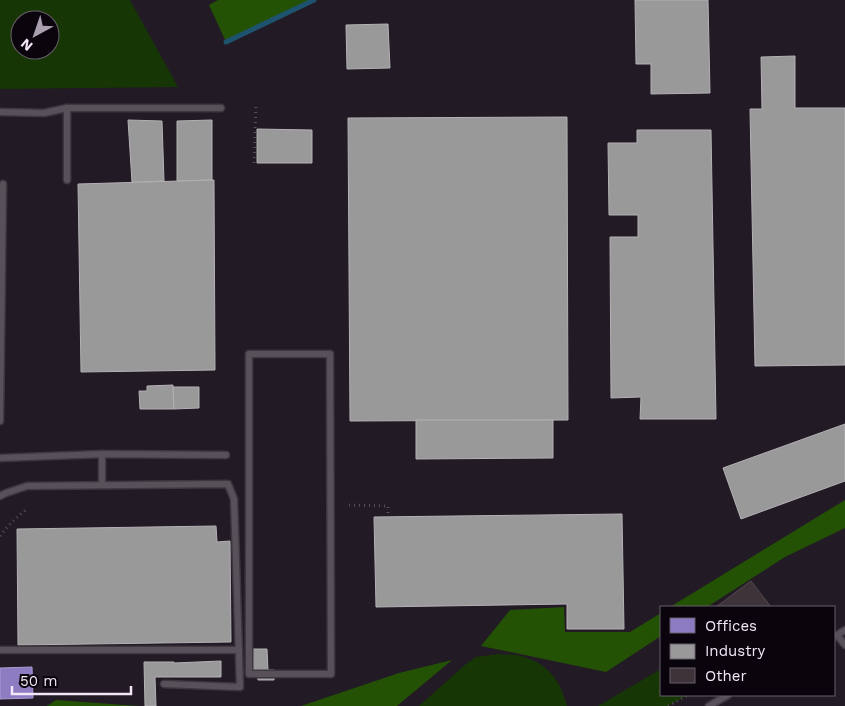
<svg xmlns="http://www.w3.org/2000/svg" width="845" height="706" font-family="'Work Sans',sans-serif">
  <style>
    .green { fill: #163605; fill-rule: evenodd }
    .forest { fill: #245205 }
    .offices { fill: #8e7cc3; stroke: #ac9cd3 }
    .industry { fill: #999; stroke: #b4b0b5 }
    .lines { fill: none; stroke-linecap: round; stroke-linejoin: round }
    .stream { stroke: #1e536f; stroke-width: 5 }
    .building { fill: #3e3338; stroke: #54494d }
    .lane-casing { stroke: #3d3740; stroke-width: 9 }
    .path { stroke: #565059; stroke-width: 3; stroke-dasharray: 1 4; stroke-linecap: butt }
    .lane { stroke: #58515a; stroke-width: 6 }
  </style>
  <rect width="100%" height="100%" fill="#221a25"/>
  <!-- green -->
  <g class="green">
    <path d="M0 0H130L178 87 0 89ZM20 20H50V50H20Z"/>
    <path d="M498 654C505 655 514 654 521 656 548 663 561 681 567 706H419L466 664 476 657Z"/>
    <polygon points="661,669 661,695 688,695 668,706 598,706"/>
  </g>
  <!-- forest -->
  <g class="forest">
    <polygon points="218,0 314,0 226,42 209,5"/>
    <polygon points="845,500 845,528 785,557 707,607 670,607"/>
    <polygon points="564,607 565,632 630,632 661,613 661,636 606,672 481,646 510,610"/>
    <polygon points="452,660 397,706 301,706 399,673"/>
    <polygon points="56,700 139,706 47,706"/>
  </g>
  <!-- offices -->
  <polygon class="offices" points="32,667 33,698 0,699 0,668"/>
  <!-- industry -->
  <g class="industry">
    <polygon points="635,0 708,0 710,93 651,94 651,64 636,64"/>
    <polygon points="388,24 390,68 347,69 346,25"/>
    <polygon points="795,56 795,108 845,108 845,365 755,366 750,109 762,109 761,57"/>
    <polygon points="567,117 568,420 350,421 348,118"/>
    <polygon points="128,120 162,121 164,181 132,182"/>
    <polygon points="212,120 212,180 177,181 177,121"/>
    <polygon points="257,129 312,130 312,163 257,163"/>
    <polygon points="637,130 711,130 716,419 640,419 641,397 611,398 610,237 638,237 638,215 609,215 608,143 637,143"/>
    <polygon points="214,180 215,370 81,372 78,184"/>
    <polygon points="173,385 174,409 140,409 139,391 147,391 147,386"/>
    <polygon points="173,387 199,387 199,408 174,409"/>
    <polygon points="416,420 553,420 553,458 416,459"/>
    <polygon points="845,424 845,481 741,519 723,468"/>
    <polygon points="622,514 624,629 567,629 567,604 376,607 374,517"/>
    <polygon points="216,526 217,542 230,541 231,642 18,645 17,529"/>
    <polygon points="251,649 267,649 268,670 274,670 274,680 258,680 257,670 252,670"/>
    <polygon points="221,661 221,677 155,677 156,706 145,706 144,662 174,662 174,663"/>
  </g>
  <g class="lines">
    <!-- stream -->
    <polyline class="stream" points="226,42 314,0"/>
  </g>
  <!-- building -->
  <polygon class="building" points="751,581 771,607 716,607 744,586"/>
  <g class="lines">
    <!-- lane casing -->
    <g class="lane-casing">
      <g id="lane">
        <polyline points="0,112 44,113 67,108"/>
        <polyline points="67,180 67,108 221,108"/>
        <polygon points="249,354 330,354 331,674 249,674"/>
        <polyline points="0,421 3,184"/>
        <polyline points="0,458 102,454 226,455"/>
        <polyline points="102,485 102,454"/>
        <polyline points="0,496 6,493 27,486 228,484 234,499 240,687 164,684"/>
        <polyline points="837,635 845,645"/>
        <polyline points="834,637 845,630"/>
        <polyline points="0,650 239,650"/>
        <polyline points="709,706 728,695"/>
      </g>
    </g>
    <!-- path -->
    <g class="path">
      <polyline points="254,163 256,105"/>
      <polyline points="349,505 388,506 388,517"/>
      <path d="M0 536C8 525 17 517 28 508"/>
      <polyline points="668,706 688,695"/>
    </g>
    <!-- lane -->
    <use href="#lane" class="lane"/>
  </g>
  <!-- legend -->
  <rect x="660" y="606" width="175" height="90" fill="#0a040c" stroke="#675f6a"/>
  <rect x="670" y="618" width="25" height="15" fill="#8e7cc3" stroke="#675f6a"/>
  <text x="705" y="631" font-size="15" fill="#f2e7f7">Offices</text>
  <rect x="670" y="644" width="25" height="15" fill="#999999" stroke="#675f6a"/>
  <text x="705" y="656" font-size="15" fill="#f2e7f7">Industry</text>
  <rect x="670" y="668" width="25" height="15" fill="#3e3338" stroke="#675f6a"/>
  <text x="705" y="681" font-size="15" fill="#f2e7f7">Other</text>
  <!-- north arrow -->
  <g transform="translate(35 35) rotate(220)"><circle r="24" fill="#0a040c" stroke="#675f6a"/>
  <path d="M0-4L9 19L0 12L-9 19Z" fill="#a99fae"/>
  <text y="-8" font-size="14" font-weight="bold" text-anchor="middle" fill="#f2e7f7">N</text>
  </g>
  <!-- scale -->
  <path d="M12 686v8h119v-8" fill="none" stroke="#f2e7f7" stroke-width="2.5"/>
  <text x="20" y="686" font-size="15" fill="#f2e7f7" stroke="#0a040c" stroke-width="4" paint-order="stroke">50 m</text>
</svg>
